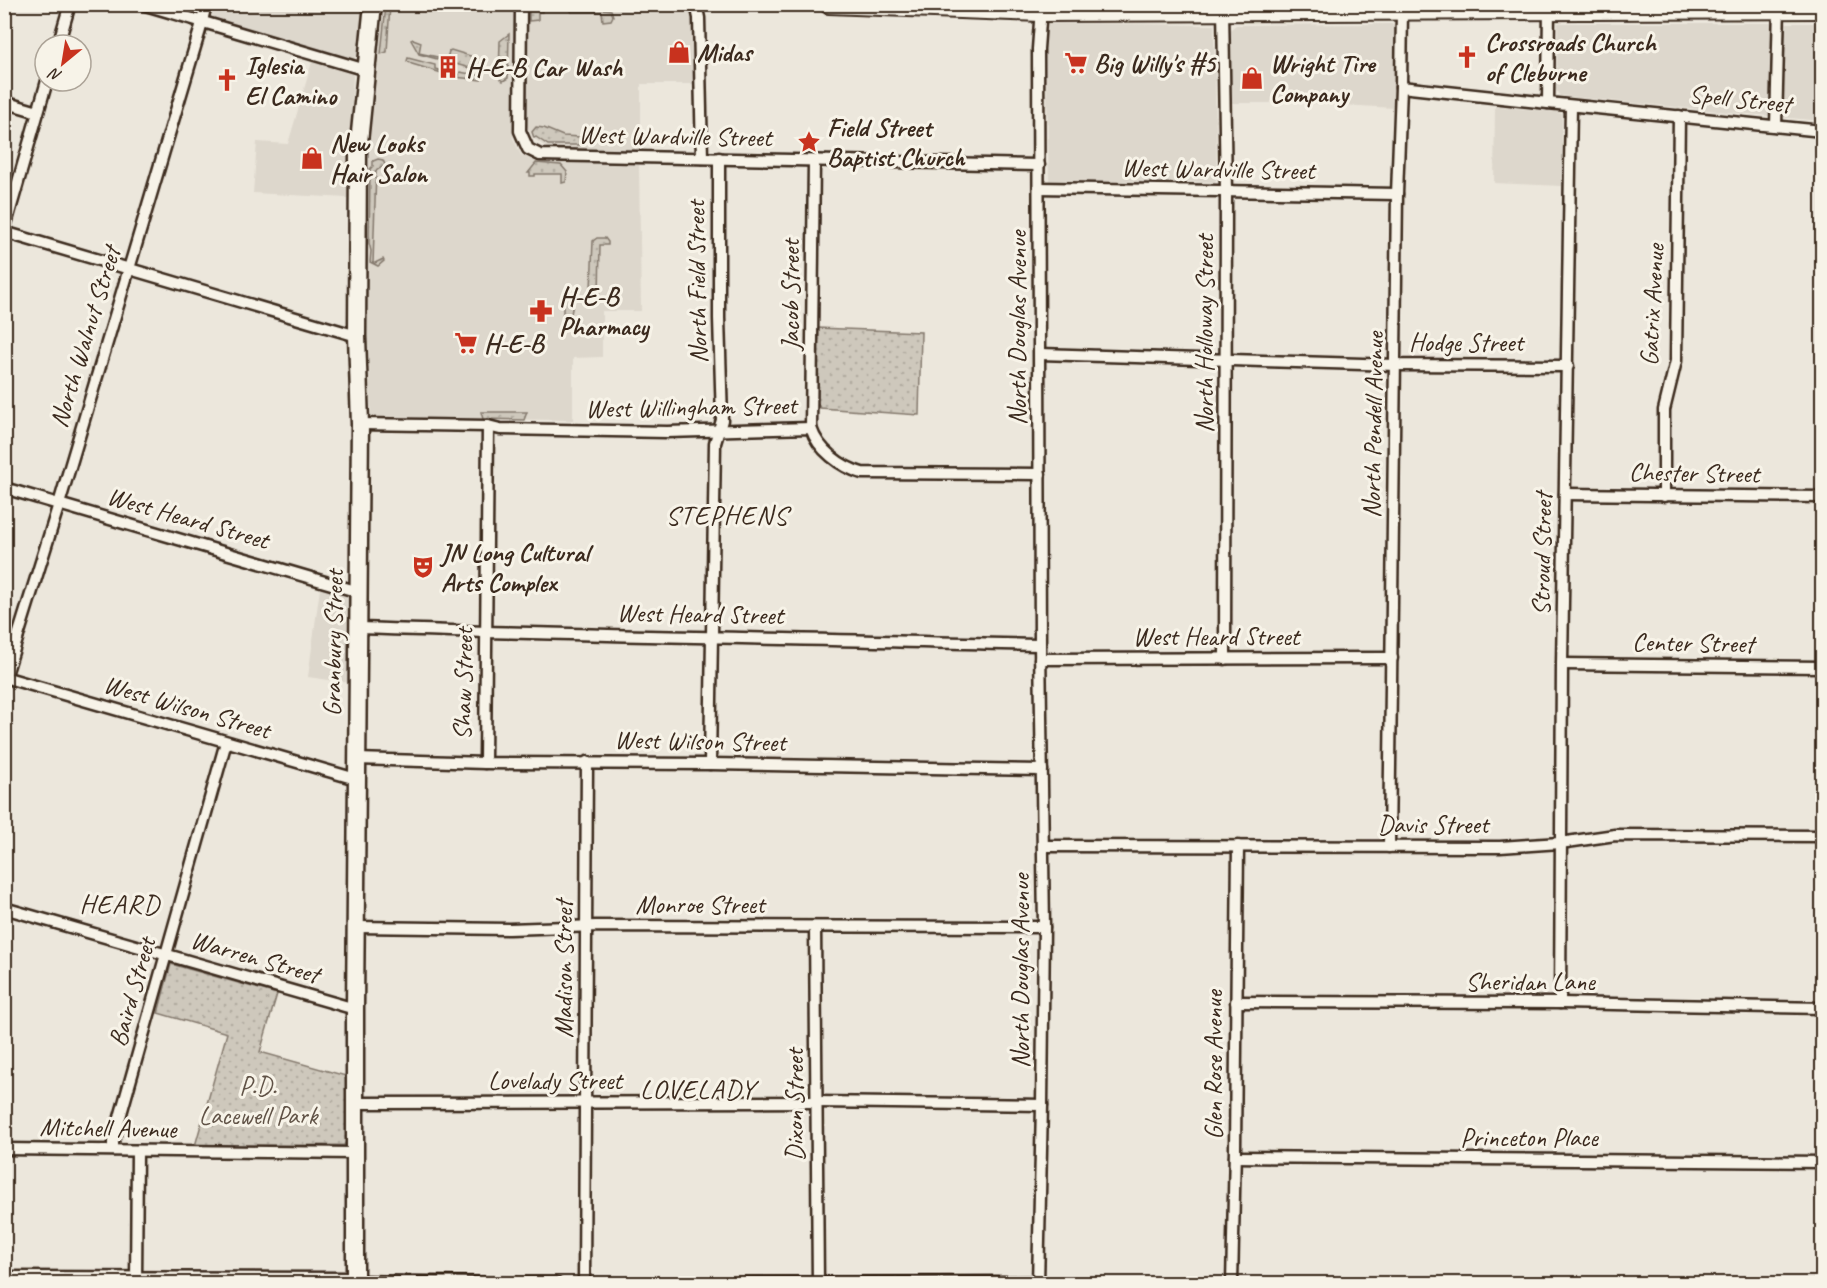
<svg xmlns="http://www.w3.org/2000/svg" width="1827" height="1288" font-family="Caveat,sans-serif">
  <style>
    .built { fill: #ddd7cc }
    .grass { fill: url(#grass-dots); stroke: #84796d; stroke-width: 1.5 }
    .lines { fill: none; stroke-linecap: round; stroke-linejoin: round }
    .street-casing { stroke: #3b2a1e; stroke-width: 15 }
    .secondary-casing { stroke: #3b2a1e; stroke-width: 21 }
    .primary-casing { stroke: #3b2a1e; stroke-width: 22 }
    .street { stroke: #f7f3e8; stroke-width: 10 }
    .secondary { stroke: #f7f3e8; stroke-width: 16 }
    .primary { stroke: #f7f3e8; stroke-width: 18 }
    .labels { text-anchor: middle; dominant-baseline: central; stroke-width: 6; stroke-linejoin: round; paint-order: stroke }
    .poi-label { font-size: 26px; font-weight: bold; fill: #3b2a1e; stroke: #f7f3e8; text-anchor: start }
    .street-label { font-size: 26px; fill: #3b2a1e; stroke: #f7f3e8 }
    .park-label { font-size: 26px; fill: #605246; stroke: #f7f3e8 }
    .neighbourhood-label { font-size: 27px; letter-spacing: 1.5px; fill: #3b2a1e; stroke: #f7f3e8 }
  </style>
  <defs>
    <pattern id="grass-dots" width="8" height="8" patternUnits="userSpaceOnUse" patternTransform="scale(1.5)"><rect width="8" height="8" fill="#cec8bc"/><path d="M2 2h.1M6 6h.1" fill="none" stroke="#b2aca1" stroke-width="1.8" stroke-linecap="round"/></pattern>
  </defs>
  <rect width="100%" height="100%" fill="#ece7dc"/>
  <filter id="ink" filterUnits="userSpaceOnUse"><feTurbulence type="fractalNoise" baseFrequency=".0167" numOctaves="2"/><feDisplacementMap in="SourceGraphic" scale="12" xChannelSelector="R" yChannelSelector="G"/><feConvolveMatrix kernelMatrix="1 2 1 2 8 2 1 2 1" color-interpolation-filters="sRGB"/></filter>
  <g filter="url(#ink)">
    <!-- built -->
    <g class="built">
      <polygon points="598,4 641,11 689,13 693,15 696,84 641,84 641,150 547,148 533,138 526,124 528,5"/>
      <polygon points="214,5 363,5 358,55 353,59 214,18 212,15"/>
      <polygon points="384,5 513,5 513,138 521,155 536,162 639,165 641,311 602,311 602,357 573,358 573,420 375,418 371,416 366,292 367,201 370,140"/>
      <polygon points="1045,23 1214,25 1217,178 1215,182 1049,181"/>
      <polygon points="1558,23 1822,23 1822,121 1560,96 1556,90"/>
      <polygon points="1392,24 1396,29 1395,108 1271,101 1271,103 1231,103 1231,29 1236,25"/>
      <polygon points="312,62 352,74 353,76 348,198 253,193 257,142 288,144"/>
      <polygon points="1495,106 1557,112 1562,114 1562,186 1494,183"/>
      <polygon points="320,588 349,596 351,599 350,683 308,677"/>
    </g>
    <!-- grass -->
    <g class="grass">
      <polygon points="386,5 390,5 387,52 381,54"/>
      <polygon points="529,5 571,5 611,10 613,16 611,20 603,21 602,12 571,12 571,7 542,7 542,12 538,12 538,20 529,21"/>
      <polygon points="509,34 508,78 503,81 500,79 499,76 500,41"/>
      <polygon points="413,39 421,42 419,53 447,59 449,51 451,50 480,59 484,63 483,68 481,70 470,68 419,54 411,40"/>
      <polygon points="408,58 435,65 435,69 456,75 458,76 460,72 482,76 483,78 481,80 455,77 412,64 407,61"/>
      <polygon points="536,127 544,128 563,136 580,137 580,145 548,145 536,137 534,138 532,132"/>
      <polygon points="378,159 383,160 385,165 376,171 373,264 383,259 384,261 378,266 370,262 371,251 369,243 370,169 373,166 373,161"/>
      <polygon points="536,163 561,165 567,172 566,182 562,183 562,174 535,174 535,176 530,176 530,173 528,173"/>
      <polygon points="597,238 605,238 608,242 608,245 600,245 599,295 593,294 591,289 593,241"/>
      <polygon points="567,294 571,295 574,299 569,324 566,328 563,325 563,298"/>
      <polygon points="817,328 921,332 919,415 820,408 816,400"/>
      <polygon points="481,412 527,412 524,420 483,419"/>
      <polygon points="171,964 277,994 260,1052 346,1076 346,1142 344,1145 195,1146 227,1033 158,1013"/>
    </g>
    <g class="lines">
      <!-- street casing -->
      <g class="street-casing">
        <g id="street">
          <polyline points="142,4 366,70"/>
          <polyline points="521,4 520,131 528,149 540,155 1039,165"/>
          <polyline points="696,4 699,18 702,158"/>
          <polyline points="1223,8 1226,192 1225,659"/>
          <polyline points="58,45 70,4"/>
          <polyline points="1401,87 1548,103 1822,131"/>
          <polyline points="4,102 38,112"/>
          <polyline points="1548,103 1549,5"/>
          <polyline points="1776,126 1779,6"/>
          <polyline points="1039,188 1397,194"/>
          <polyline points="4,231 47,81"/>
          <polyline points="4,232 357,336"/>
          <polyline points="1040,354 1396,365 1568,366"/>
          <path d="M360 424 488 426 500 429 667 432 811 428C818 450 841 467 862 473L1040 474"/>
          <polyline points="811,428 814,161"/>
          <polyline points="4,488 359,592"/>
          <polyline points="1565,494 1822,497"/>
          <polyline points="1664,496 1664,410 1676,361 1679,116"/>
          <path d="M359 628C586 636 813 639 1040 645"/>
          <polyline points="1040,659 1392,658"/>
          <polyline points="1562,664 1822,667"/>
          <polyline points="4,677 356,779"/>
          <polyline points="4,681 59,504 200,30 206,4"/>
          <polyline points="357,759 485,763 710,764 1042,770"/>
          <polyline points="485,763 488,426"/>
          <polyline points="710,764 715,443 722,420 719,318 719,158"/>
          <polyline points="1043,846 1500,847 1560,843 1615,835 1822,836"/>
          <polyline points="1389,847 1397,194 1401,87 1402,8"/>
          <polyline points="4,908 355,1009"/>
          <polyline points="356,927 509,929 596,926 1044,927"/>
          <polyline points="815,927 818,1284"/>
          <polyline points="1236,1002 1560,1003 1822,1008"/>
          <polyline points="1560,1003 1562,664 1571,106"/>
          <polyline points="355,1103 817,1102 1042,1105"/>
          <polyline points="4,1149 354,1153"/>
          <polyline points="113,1150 113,1142 226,742"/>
          <polyline points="1235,1157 1822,1162"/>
          <polyline points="355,1281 557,1284"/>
          <polyline points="136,1284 137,1151"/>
          <polyline points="584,1284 587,762"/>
          <polyline points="639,1284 1038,1282"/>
          <polyline points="1038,1284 1042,1105 1044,927 1040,645 1038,49 1041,8"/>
          <polyline points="1232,1284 1235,1149 1238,846"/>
        </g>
      </g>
      <!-- secondary casing -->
      <g class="secondary-casing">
        <g id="secondary">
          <polyline points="4,1280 355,1281"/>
          <polyline points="355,1284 355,1009 360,424 357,336 358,152 373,4"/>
        </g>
      </g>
      <!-- primary casing -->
      <g class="primary-casing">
        <polyline id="primary" points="829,4 1040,12 1822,9"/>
      </g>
      <!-- street -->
      <use href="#street" class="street"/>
      <!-- secondary -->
      <use href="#secondary" class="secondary"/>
      <!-- primary -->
      <use href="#primary" class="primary"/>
    </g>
  </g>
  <!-- icons -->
  <defs>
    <g id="shop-bare" transform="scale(1.8)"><path d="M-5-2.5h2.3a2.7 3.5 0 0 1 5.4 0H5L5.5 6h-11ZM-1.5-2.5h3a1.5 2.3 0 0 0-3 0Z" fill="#c8321e" stroke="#f7f3e8" stroke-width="2.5" paint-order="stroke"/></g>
    <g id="church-bare" transform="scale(1.8)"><path d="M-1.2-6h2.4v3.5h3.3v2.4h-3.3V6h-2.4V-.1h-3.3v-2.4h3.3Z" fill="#c8321e" stroke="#f7f3e8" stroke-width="2.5" paint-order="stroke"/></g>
    <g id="supermarket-bare" transform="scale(1.8)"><path d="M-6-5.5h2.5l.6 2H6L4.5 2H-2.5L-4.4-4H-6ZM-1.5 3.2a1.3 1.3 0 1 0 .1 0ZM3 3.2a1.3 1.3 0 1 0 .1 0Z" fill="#c8321e" stroke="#f7f3e8" stroke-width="2.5" paint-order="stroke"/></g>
    <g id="building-bare" transform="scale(1.8)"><path d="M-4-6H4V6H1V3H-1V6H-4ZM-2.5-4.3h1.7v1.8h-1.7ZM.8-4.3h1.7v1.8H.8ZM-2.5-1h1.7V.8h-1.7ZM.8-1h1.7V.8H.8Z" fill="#c8321e" stroke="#f7f3e8" stroke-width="2.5" paint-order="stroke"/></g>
    <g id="sight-bare" transform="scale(1.8)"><path d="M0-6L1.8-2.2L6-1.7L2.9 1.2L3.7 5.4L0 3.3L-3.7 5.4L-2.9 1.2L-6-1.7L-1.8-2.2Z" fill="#c8321e" stroke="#f7f3e8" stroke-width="2.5" paint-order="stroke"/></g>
    <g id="pharmacy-bare" transform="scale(1.8)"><path d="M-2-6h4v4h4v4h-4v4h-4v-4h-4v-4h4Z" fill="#c8321e" stroke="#f7f3e8" stroke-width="2.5" paint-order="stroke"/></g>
    <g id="theatre-bare" transform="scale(1.8)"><path d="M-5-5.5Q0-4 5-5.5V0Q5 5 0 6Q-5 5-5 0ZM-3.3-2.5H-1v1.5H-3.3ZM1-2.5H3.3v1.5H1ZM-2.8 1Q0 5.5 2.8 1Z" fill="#c8321e" stroke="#f7f3e8" stroke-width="2.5" paint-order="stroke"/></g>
  </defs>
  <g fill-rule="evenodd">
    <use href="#shop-bare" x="679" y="52"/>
    <use href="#church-bare" x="1467" y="57"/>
    <use href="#supermarket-bare" x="1076" y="63"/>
    <use href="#building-bare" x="448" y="67"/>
    <use href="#shop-bare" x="1252" y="78"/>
    <use href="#church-bare" x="227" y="80"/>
    <use href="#sight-bare" x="809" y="142"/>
    <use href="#shop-bare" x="312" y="158"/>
    <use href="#pharmacy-bare" x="541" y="311"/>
    <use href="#supermarket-bare" x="466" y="343"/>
    <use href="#theatre-bare" x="423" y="567"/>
  </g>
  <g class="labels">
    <!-- poi labels -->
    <g class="poi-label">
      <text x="1485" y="42">Crossroads Church<tspan x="1485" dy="30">of Cleburne</tspan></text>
      <text x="697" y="52">Midas</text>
      <text x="1094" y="63">Big Willy's #5</text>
      <text x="1270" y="63">Wright Tire<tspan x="1270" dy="30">Company</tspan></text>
      <text x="245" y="65">Iglesia<tspan x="245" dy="30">El Camino</tspan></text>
      <text x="466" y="67">H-E-B Car Wash</text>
      <text x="827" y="127">Field Street<tspan x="827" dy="30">Baptist Church</tspan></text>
      <text x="330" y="143">New Looks<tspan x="330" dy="30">Hair Salon</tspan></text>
      <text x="559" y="296">H-E-B<tspan x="559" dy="30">Pharmacy</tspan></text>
      <text x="484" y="343">H-E-B</text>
      <text x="441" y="552">JN Long Cultural<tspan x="441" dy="30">Arts Complex</tspan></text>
    </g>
    <!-- street labels -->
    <g class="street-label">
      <text transform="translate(1740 99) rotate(6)">Spell Street</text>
      <text transform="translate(675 136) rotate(1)">West Wardville Street</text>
      <text transform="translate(1218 169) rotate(1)">West Wardville Street</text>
      <text transform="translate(697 282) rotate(-91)">North Field Street</text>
      <text transform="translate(790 295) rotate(-90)">Jacob Street</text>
      <text transform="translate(1652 305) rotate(-87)">Gatrix Avenue</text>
      <text transform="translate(1017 328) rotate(-90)">North Douglas Avenue</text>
      <text transform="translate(1204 334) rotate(-90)">North Holloway Street</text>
      <text transform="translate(85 337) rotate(-73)">North Walnut Street</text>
      <text x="1466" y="342">Hodge Street</text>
      <text transform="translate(691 407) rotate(-1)">West Willingham Street</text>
      <text transform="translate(1373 425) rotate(-89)">North Pendell Avenue</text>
      <text transform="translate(1694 473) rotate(1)">Chester Street</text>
      <text transform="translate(188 518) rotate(16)">West Heard Street</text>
      <text transform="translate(1542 554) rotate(-89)">Stroud Street</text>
      <text transform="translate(700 614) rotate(1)">West Heard Street</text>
      <text x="1216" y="636">West Heard Street</text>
      <text transform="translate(333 643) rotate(-89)">Granbury Street</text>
      <text transform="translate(1693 643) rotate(1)">Center Street</text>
      <text transform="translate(463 684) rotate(-89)">Shaw Street</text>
      <text transform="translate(187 707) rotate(16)">West Wilson Street</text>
      <text transform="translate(700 741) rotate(1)">West Wilson Street</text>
      <text x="1433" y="824">Davis Street</text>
      <text x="700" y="904">Monroe Street</text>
      <text transform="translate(255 957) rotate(16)">Warren Street</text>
      <text transform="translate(563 969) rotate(-90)">Madison Street</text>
      <text transform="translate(1020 971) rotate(-90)">North Douglas Avenue</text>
      <text x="1530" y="981">Sheridan Lane</text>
      <text transform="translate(132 992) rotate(-74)">Baird Street</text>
      <text transform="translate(1213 1065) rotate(-90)">Glen Rose Avenue</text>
      <text x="555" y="1080">Lovelady Street</text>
      <text transform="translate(794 1105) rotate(-90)">Dixon Street</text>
      <text transform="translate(108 1128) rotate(1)">Mitchell Avenue</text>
      <text x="1529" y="1137">Princeton Place</text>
    </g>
    <!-- park labels -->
    <g class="park-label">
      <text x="258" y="1085">P.D.<tspan x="258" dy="30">Lacewell Park</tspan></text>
    </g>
    <!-- neighbourhood labels -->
    <g class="neighbourhood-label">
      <text x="727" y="515">STEPHENS</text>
      <text x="120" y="904">HEARD</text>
      <text x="698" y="1089">LOVELADY</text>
    </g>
  </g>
  <!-- margin -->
  <rect width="1827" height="1288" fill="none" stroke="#f7f3e8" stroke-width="24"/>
  <rect x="12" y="12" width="1803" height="1264" fill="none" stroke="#3b2a1e" stroke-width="2" filter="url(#ink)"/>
  <!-- north arrow -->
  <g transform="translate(63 63) rotate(210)"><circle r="28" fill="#f7f3e8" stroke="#aca397" stroke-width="1.5"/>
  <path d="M0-4.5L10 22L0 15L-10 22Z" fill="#c8321e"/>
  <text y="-9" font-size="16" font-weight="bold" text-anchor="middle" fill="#3b2a1e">N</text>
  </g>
</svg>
